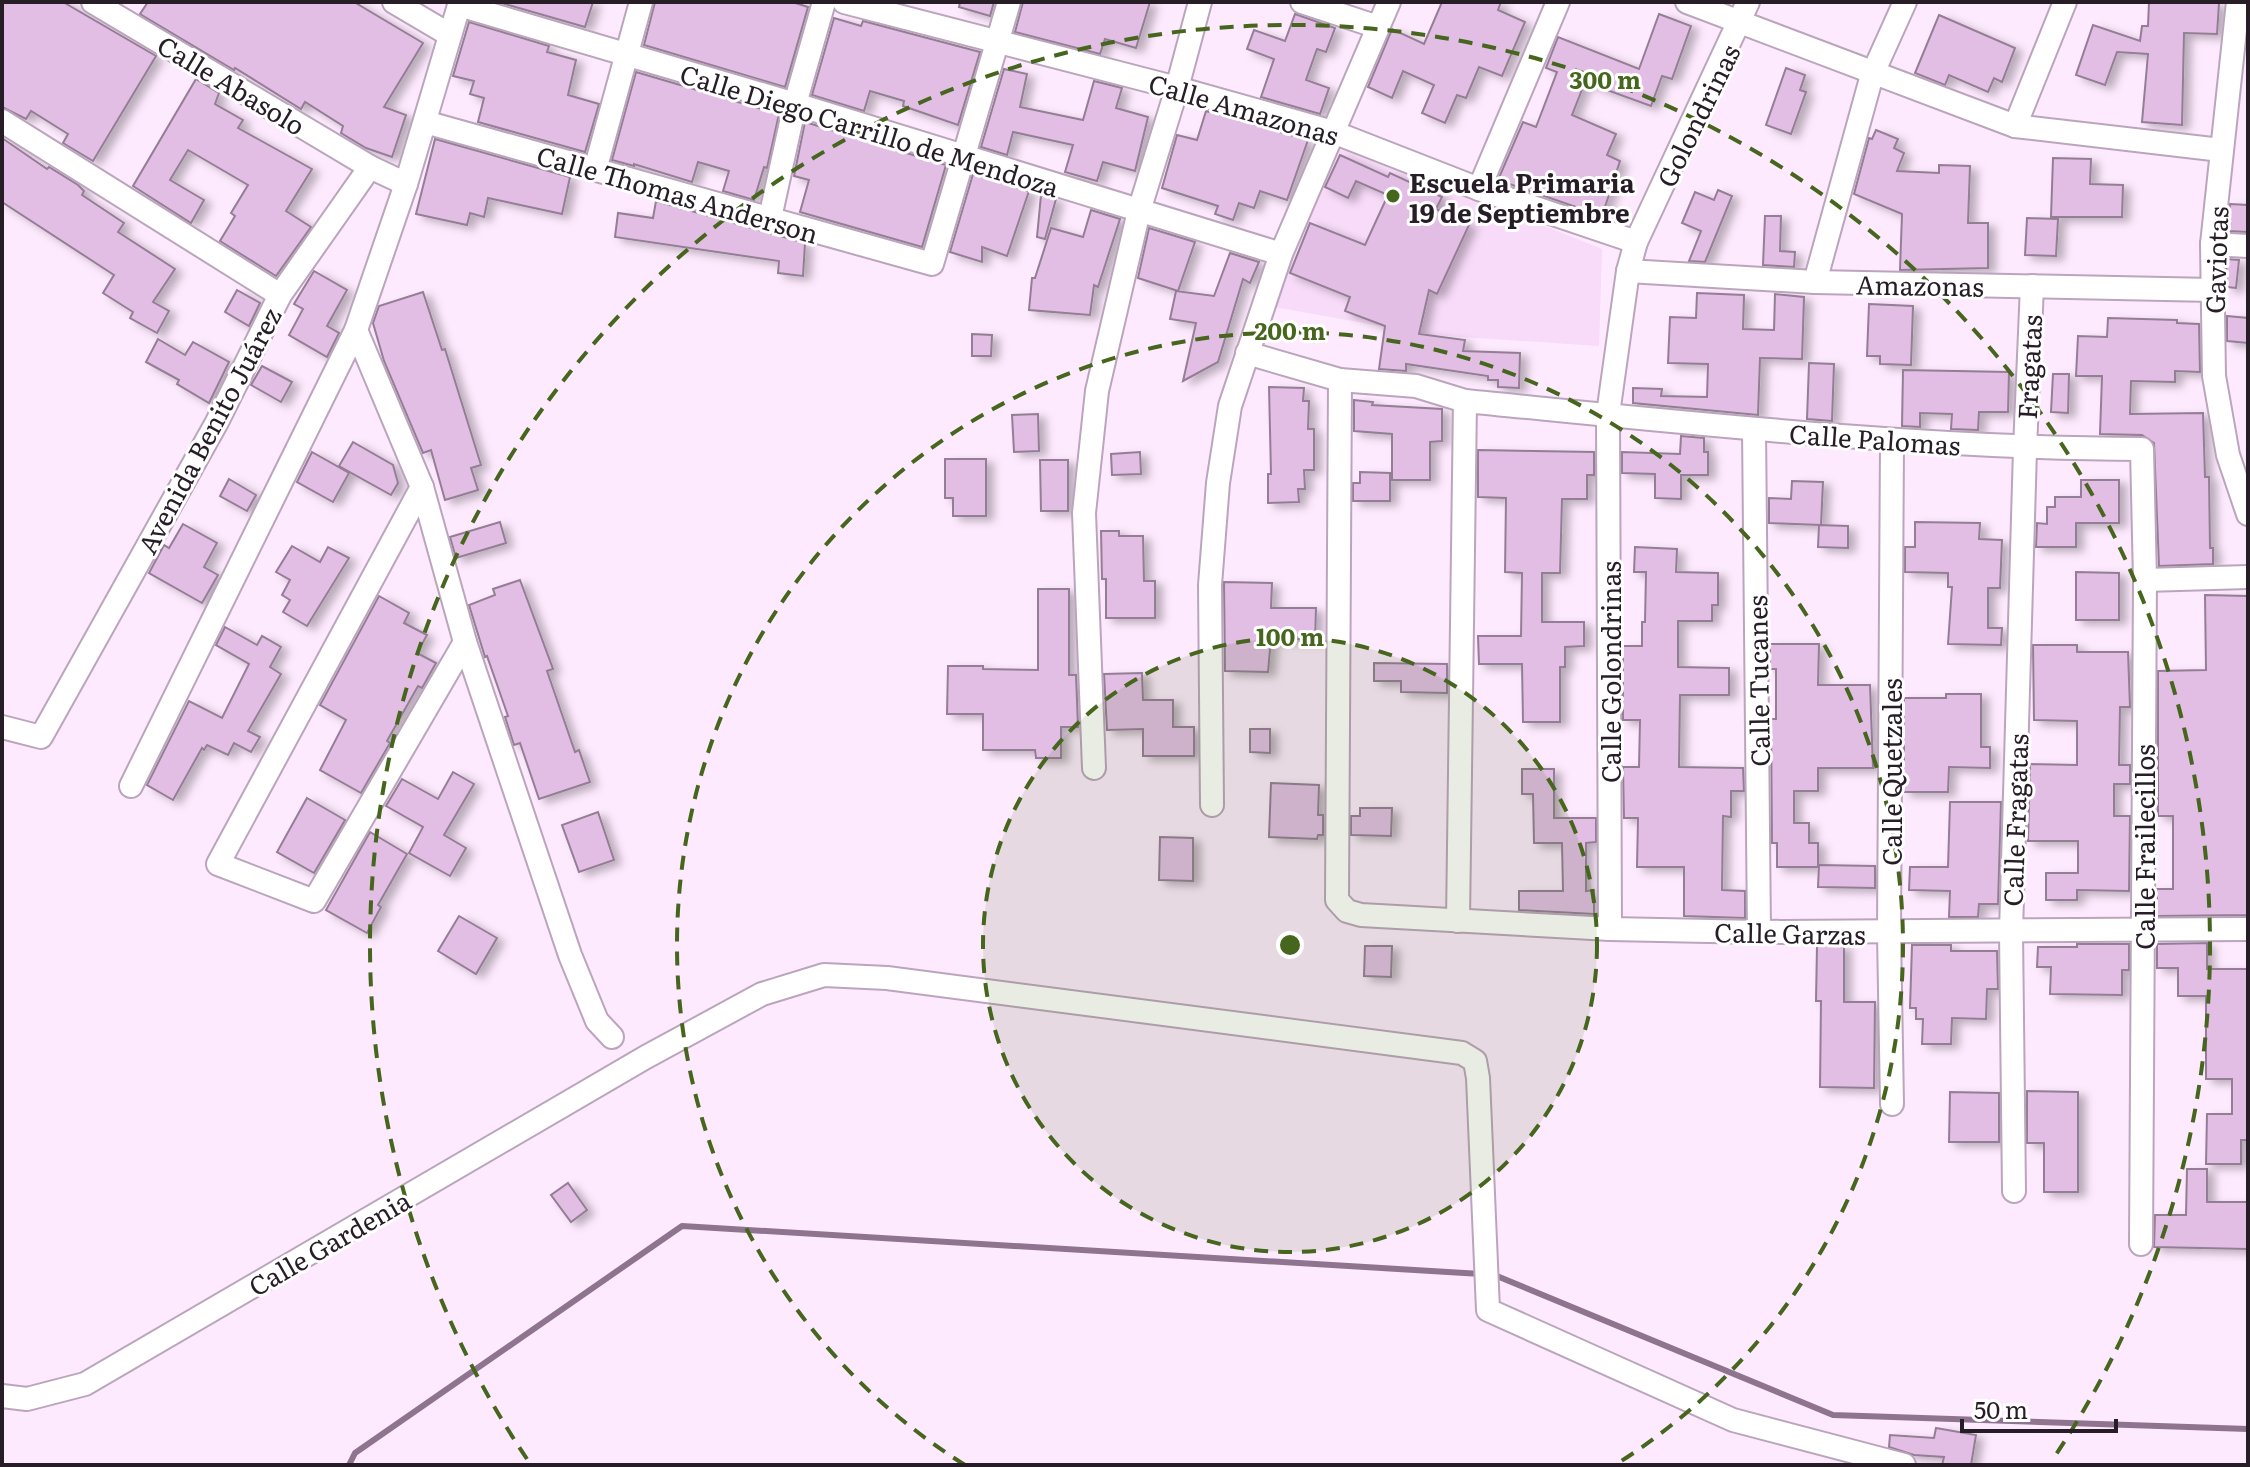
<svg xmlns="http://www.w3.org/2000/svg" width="2250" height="1467" font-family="Literata,serif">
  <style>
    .built { fill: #f8daf9 }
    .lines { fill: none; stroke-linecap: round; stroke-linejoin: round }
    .stream { stroke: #8f7490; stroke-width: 6 }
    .building { fill: #e2bee4; stroke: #947e95; stroke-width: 2; filter: url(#shadow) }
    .street-casing { stroke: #bba5bc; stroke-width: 26 }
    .street { stroke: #fff; stroke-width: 22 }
    .ring { fill: none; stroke: #45661c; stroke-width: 4; stroke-dasharray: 14 10 }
    .poi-dot { fill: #45661c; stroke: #fff; stroke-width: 3 }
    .labels { text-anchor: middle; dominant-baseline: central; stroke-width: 6; stroke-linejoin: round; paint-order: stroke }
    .street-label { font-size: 26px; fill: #261d26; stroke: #fff }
    .poi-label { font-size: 26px; font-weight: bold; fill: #261d26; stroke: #fff; text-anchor: start }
    .centre { fill: #45661c; stroke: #fff; stroke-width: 4 }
    .ring-label { font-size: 24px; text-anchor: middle; font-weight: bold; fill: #45661c; stroke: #fff; stroke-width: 6; stroke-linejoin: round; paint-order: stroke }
  </style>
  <defs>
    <filter id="shadow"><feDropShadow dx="7" dy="4" stdDeviation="4" flood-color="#0004"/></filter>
  </defs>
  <rect width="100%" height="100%" fill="#feeafe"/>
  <!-- built -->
  <polygon class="built" points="1338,143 1602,249 1599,346 1431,335 1269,306"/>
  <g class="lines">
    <!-- stream -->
    <g class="stream">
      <polyline points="1492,1274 1833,1415 2248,1429"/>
      <polyline points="349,1465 355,1453 682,1226 1481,1274"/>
    </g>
  </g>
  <!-- building -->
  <g class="building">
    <polygon points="2,2 63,2 156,56 93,161 63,143 68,134 31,111 26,119 2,107"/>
    <polygon points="148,2 354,2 423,43 384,107 406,115 392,157 366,148 341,133 343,126 305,102 301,109 235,68 234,70 140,14"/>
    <polygon points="498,2 593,2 585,27"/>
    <polygon points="655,2 792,2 808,7 785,87 644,45"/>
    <polygon points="960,2 994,2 990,16 959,7"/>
    <polygon points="1023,2 1150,2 1136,48 1105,39 1100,54 1015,32"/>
    <polygon points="1442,2 1501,2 1498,10 1525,22 1502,76 1479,67 1466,98 1457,95 1445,123 1422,113 1434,85 1403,71 1392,98 1368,87 1392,29 1424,44"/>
    <polygon points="2149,2 2219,3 2217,34 2184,33 2182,125 2142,122 2148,54 2117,52 2105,85 2076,75 2093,25 2140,41 2142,26 2148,26"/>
    <polygon points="1295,14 1335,28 1326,52 1317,49 1306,80 1329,88 1320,114 1261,97 1274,59 1247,49 1254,30 1285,41"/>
    <polygon points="1659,14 1691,26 1672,79 1662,76 1651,106 1585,82 1572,115 1616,134 1607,155 1620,161 1602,216 1498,180 1523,122 1536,127 1557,72 1546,68 1558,37 1639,69"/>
    <polygon points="1939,15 2015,48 2002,82 1994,78 1988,92 1949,75 1945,85 1915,73"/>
    <polygon points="834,18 861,26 863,21 980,52 958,125 903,106 904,101 870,91 864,111 812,95"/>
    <polygon points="469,22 549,46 547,52 576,60 568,95 599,104 585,152 478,122 484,98 470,94 474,81 453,76"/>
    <polygon points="1786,68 1805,75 1800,90 1806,92 1791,134 1766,125"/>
    <polygon points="1004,69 1027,74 1020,107 1083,120 1094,81 1122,88 1116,108 1148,117 1135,171 1103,162 1097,181 1065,172 1073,145 1013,132 1007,155 981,147"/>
    <polygon points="636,72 779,114 767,168 764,167 754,200 723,191 729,171 698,162 692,182 634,164 634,166 612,160"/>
    <polygon points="196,79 219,93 215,104 243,120 238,128 312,169 286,211 311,227 276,276 220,241 235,216 231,213 248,185 188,150 170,180 204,200 191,223 133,186"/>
    <polygon points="1206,111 1308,140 1287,200 1260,191 1254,208 1239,203 1233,220 1215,214 1218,206 1162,188 1177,135 1197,140"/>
    <polygon points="805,122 946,165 922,247 800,212 809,180 794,176"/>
    <polygon points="1876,130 1898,139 1894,148 1904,153 1897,171 1939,173 1939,165 1970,166 1968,223 1988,223 1988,268 1900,270 1902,214 1854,194 1869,138 1872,139"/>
    <polygon points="2,138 47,169 49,167 78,185 84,191 82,195 124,223 118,232 175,269 153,302 169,311 157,333 130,318 133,312 103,293 114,275 2,202"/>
    <polygon points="435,139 570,177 562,214 488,198 484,217 470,213 467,225 416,214"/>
    <polygon points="1340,155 1388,177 1390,173 1442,197 1436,209 1469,225 1437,294 1429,290 1419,334 1465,340 1463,351 1520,353 1519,388 1498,387 1498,380 1488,380 1488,376 1406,364 1406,371 1379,369 1385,326 1345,311 1350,297 1290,273 1310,223 1365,245 1388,195 1356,181 1348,198 1325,187"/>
    <polygon points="2053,158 2091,159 2090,184 2123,185 2122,217 2051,217"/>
    <polygon points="973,174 1029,191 1007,256 982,247 982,262 950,252"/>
    <polygon points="1718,190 1732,196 1705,262 1689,261 1701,231 1682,223 1695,192 1714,200"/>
    <polygon points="1041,195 1056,199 1045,239 1037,237"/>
    <polygon points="656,201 805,243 803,276 778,273 779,261 615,237 618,213 653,218"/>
    <polygon points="2230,204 2248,205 2248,232 2228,231"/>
    <polygon points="1091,210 1120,219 1098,287 1094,285 1090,315 1029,310 1032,278 1035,278 1051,228 1083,237"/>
    <polygon points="1765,216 1781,216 1780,251 1795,252 1794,267 1763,265"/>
    <polygon points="2027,218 2058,219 2056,256 2025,255"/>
    <polygon points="1149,228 1195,242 1178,291 1138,278"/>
    <polygon points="1230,253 1259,262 1250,283 1243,279 1218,362 1183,381 1196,323 1170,319 1176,291 1214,296"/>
    <polygon points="2226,259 2239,260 2236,288 2227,287"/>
    <polygon points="314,271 347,290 327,326 339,333 327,357 289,335 303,309 294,304"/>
    <polygon points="237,290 260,303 249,326 225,312"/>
    <polygon points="423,292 442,350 445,349 481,465 471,468 478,490 445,500 431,450 423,453 384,361 373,323 379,306"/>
    <polygon points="1697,293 1744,295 1743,329 1774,330 1775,294 1804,297 1802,359 1760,358 1758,415 1633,403 1633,388 1662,389 1661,396 1707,397 1708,364 1668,363 1670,317 1696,318"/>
    <polygon points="1869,304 1913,306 1911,365 1880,364 1880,356 1867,356"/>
    <polygon points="2227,316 2248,318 2248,343 2227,341"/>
    <polygon points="2108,318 2177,320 2177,323 2199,324 2200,372 2175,371 2175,382 2131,381 2130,414 2203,413 2205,477 2209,477 2210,548 2213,548 2213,564 2159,566 2154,443 2142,435 2100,434 2102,376 2076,376 2078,336 2107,337"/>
    <polygon points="972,334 992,335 991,356 972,356"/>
    <polygon points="158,339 185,355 193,342 229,362 209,403 177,384 179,380 146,362"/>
    <polygon points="1809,363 1834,364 1832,421 1807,419"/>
    <polygon points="262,366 292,382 281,402 251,385"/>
    <polygon points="1903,370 2009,372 2008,412 1979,412 1978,430 1951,429 1952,414 1920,413 1920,427 1902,426"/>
    <polygon points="2053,374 2069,374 2068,413 2051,412"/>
    <polygon points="1269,387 1304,388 1303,401 1309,401 1308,429 1314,429 1314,470 1304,470 1305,489 1298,489 1299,502 1268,503 1268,474 1271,474"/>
    <polygon points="1354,400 1373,402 1372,405 1442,409 1442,441 1430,442 1430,480 1392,480 1392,434 1354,431"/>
    <polygon points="1038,414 1039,451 1014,452 1012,415"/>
    <polygon points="1681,436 1704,438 1704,452 1708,452 1708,475 1681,475 1681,499 1655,498 1655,474 1622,473 1622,452 1680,454"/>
    <polygon points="353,442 393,465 398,483 391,495 339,466"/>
    <polygon points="1478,450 1594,452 1594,475 1587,475 1587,499 1562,499 1560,573 1542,573 1542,622 1584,622 1584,646 1565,647 1565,667 1560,667 1560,722 1523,722 1522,664 1479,664 1478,636 1521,636 1522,573 1505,572 1506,498 1478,497"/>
    <polygon points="312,452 349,473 333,502 297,482"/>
    <polygon points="1140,452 1141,474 1112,475 1111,454"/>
    <polygon points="945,459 986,459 986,516 953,516 953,498 945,498"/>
    <polygon points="1040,460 1068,460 1068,511 1041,511"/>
    <polygon points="1360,472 1390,473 1390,501 1353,501 1353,483 1360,483"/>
    <polygon points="229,479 256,495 247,511 220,496"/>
    <polygon points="2081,480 2119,480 2119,523 2076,523 2076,547 2036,547 2037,523 2047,524 2047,507 2055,507 2055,497 2081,497"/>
    <polygon points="1792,481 1823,482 1821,525 1769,523 1769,498 1791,499"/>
    <polygon points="500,522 506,543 456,558 450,537"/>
    <polygon points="1915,522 1980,523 1979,539 2002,540 2000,588 1988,588 1988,628 2002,628 2001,645 1948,644 1952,587 1948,587 1948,573 1905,572 1905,547 1915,547"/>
    <polygon points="183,524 217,543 204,567 218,575 202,603 149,573 164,545 169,548"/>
    <polygon points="1819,525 1848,526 1848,548 1818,547"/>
    <polygon points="1101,531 1119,531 1119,536 1143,536 1144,581 1155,581 1155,618 1106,618 1106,579 1102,579"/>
    <polygon points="292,546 320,562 328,547 349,558 307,626 283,612 290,600 282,595 290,580 276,572"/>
    <polygon points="1635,547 1677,549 1676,572 1718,573 1718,605 1712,605 1712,621 1678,621 1678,667 1729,668 1729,695 1680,695 1679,767 1743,768 1744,791 1731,791 1731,817 1723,816 1722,890 1745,891 1745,918 1684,916 1684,867 1637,867 1638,818 1624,818 1623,767 1639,767 1640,720 1623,720 1623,646 1642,646 1642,622 1645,622 1646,572 1634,572"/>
    <polygon points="2076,572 2119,573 2119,620 2076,620"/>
    <polygon points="520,580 553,669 547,671 575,752 579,750 590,782 539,799 520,743 514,745 505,717 508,716 487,656 485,657 469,605 495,595 493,589"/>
    <polygon points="1224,582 1272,583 1271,608 1316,608 1315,640 1271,638 1268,672 1225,671"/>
    <polygon points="1038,589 1069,589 1069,675 1076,675 1078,727 1061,727 1061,758 1036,758 1035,750 983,750 983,714 947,714 948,666 983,666 983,669 1038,670"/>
    <polygon points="2205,595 2248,596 2248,915 2157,916 2157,889 2173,889 2173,816 2158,816 2158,671 2206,670"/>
    <polygon points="379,596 409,613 404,623 427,635 417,653 436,663 422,688 418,686 387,741 390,743 361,793 320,770 346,720 320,705"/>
    <polygon points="225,627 257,645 262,636 281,647 270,667 281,674 248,731 260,737 251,752 234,743 228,755 207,745 204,750 202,748 173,800 147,785 189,701 222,718 249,664 216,645"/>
    <polygon points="1770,644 1819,644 1818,685 1870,685 1873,768 1818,768 1818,791 1794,791 1794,823 1809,823 1809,843 1818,843 1818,867 1777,867 1777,843 1772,843 1771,719 1776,719 1776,669 1770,669"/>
    <polygon points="2033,645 2077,645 2077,652 2128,652 2130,707 2120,707 2119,765 2130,765 2130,784 2114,784 2114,816 2130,816 2129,891 2077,890 2077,900 2046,900 2046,873 2078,873 2078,841 2028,841 2030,764 2077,765 2077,721 2034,720"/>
    <polygon points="1374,663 1447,664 1447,693 1401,692 1401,681 1374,681"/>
    <polygon points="1142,673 1143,700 1173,700 1173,727 1194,727 1194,756 1143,756 1143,729 1107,730 1104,674"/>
    <polygon points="1946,694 1981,694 1981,747 1990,747 1990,768 1949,767 1948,792 1904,792 1904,698 1946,698"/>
    <polygon points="1250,729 1270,729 1270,753 1250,752"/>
    <polygon points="1522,769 1554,769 1554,818 1596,818 1596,842 1586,843 1586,891 1594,890 1594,914 1519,910 1519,891 1563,891 1562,843 1534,843 1533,794 1522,794"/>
    <polygon points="453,772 474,784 444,835 466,848 450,876 409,853 423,827 386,806 402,779 438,799"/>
    <polygon points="1271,783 1319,785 1318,815 1323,815 1323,835 1318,835 1317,839 1269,837"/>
    <polygon points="307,798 345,820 314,873 277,852"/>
    <polygon points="1950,802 2001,802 1998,904 1979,904 1978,917 1949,917 1950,891 1909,890 1910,867 1948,867"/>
    <polygon points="1360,808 1392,808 1391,836 1351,835 1351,816 1360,816"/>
    <polygon points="598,812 614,860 579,872 562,825"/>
    <polygon points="370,832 407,854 378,905 381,907 367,933 326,910"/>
    <polygon points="1160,837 1193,838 1193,881 1159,880"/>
    <polygon points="1819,865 1875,866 1875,888 1818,887"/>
    <polygon points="459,916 497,938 476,974 438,951"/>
    <polygon points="2207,943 2207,969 2248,969 2248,1140 2241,1140 2241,1164 2206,1164 2207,1114 2232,1114 2232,1079 2206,1079 2206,996 2178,996 2178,968 2157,968 2157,944"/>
    <polygon points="2077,944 2129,944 2129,970 2122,970 2122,995 2050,994 2051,967 2037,967 2038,947 2077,947"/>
    <polygon points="1844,945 1844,1002 1875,1002 1874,1088 1820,1087 1821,1001 1816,1001 1817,946"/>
    <polygon points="1912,945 1951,945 1951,951 1997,951 1998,989 1987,989 1986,1019 1952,1018 1951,1044 1922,1044 1923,1019 1916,1019 1916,1008 1910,1008"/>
    <polygon points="1365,946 1392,946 1391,977 1364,976"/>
    <polygon points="2027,1091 2078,1092 2078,1192 2044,1192 2044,1143 2027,1143"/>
    <polygon points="1950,1092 1999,1093 1999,1142 1949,1142"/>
    <polygon points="2187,1169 2207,1169 2207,1202 2248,1202 2248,1249 2154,1247 2155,1215 2186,1215"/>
    <polygon points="568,1183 587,1210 571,1222 551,1195"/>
    <polygon points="1936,1428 1976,1435 1971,1465 1942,1465 1944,1457 1914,1455 1889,1447 1890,1435 1934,1438"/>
  </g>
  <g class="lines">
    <!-- street casing -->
    <g class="street-casing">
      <g id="street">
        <polyline points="93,2 370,167 406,184"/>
        <polyline points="394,2 450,35"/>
        <polyline points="844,2 1177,88 1333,132 1479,189 1636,242"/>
        <polyline points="1302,2 1378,27"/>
        <polyline points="1687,2 2015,126 2221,150"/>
        <polyline points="2238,2 2212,244 2214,376 2228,455 2248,514"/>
        <polyline points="459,5 795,104 1281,254"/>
        <polyline points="2,121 280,295"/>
        <polyline points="425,122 932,264 1009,2"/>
        <polyline points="2015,126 2065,2"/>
        <polyline points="595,170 641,2"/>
        <polyline points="1479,189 1558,2"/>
        <polyline points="770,218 795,104 824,2"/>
        <polyline points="2212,244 2248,246"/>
        <polyline points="1628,271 1815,282 2213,290"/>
        <polyline points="1815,282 1872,75 1905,2"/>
        <polyline points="356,330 422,487 465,642 570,955 597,1021 612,1037"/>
        <path d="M1247 353 1340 380 1416 386 1465 401C1691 423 1916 448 2142 449L2145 580 2141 1244"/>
        <polyline points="1340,380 1337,900 1347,911 1361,915 1610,929 1759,932 2248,929"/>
        <polyline points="1754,429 1759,932"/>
        <polyline points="1892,441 1889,933 1892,1104"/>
        <polyline points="422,487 218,864 314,901 465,642"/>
        <polyline points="2145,580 2248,577"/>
        <polyline points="2,727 41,737 217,422 280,295 370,167"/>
        <polyline points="1094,768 1084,513 1097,391 1139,211 1177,88 1200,2"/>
        <polyline points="131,786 356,330 406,184 460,2"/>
        <polyline points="1212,805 1210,585 1218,483 1230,406 1281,254 1389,2"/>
        <polyline points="1458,921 1465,401"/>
        <polyline points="1610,929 1608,414 1628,271 1636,242 1748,2"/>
        <polyline points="2014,1191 2011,932 2025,449 2032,286"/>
        <polyline points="2,1396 27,1399 85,1384 646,1057 762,994 824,975 887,978 1462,1053 1475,1061 1478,1078 1488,1310 1733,1420 1904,1465"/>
      </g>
    </g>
    <!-- street -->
    <use href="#street" class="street"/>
  </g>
  <!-- distance rings -->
  <circle cx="1290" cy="945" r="307" fill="#45661c" fill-opacity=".12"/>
  <g class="ring">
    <circle cx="1290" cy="945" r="307"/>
    <path d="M965 1465A613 613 0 1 1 1615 1465"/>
    <path d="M527 1459A920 920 0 1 1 2053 1459"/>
  </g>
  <!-- markers -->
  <circle class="poi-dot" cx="1393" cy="196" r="8"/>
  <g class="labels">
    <!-- street labels -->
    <g class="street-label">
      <text transform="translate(232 84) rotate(31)">Calle Abasolo</text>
      <text transform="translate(1244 108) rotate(16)">Calle Amazonas</text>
      <text transform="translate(1697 115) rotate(-64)">Golondrinas</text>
      <text transform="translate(870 129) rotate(17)">Calle Diego Carrillo de Mendoza</text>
      <text transform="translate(678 193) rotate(16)">Calle Thomas Anderson</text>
      <text transform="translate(2215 260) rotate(-88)">Gaviotas</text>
      <text transform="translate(1920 284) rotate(1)">Amazonas</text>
      <text transform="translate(2028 367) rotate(-87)">Fragatas</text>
      <text transform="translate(208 430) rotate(-62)">Avenida Benito Juárez</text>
      <text transform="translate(1875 438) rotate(4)">Calle Palomas</text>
      <text transform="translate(1609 672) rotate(-90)">Calle Golondrinas</text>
      <text transform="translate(1757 681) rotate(-91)">Calle Tucanes</text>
      <text transform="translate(1890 772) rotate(-90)">Calle Quetzales</text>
      <text transform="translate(2014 820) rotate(-88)">Calle Fragatas</text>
      <text transform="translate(2143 847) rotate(-90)">Calle Frailecillos</text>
      <text transform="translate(1790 932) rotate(1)">Calle Garzas</text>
      <text transform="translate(329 1242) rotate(-30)">Calle Gardenia</text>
    </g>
    <!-- poi labels -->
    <g class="poi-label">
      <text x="1409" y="181">Escuela Primaria<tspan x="1409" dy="30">19 de Septiembre</tspan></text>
    </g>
  </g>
  <circle cx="1290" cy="945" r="12" class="centre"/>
  <g class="ring-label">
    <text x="1605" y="89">300 m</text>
    <text x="1290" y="340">200 m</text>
    <text x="1290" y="646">100 m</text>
  </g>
  <!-- border -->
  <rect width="2250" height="1467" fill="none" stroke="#261d26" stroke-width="8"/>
  <!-- scale -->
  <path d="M1962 1419v12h154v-12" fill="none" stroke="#261d26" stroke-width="4"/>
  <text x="1974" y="1419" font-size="24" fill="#261d26" stroke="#ffffff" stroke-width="6" paint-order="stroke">50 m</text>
</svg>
